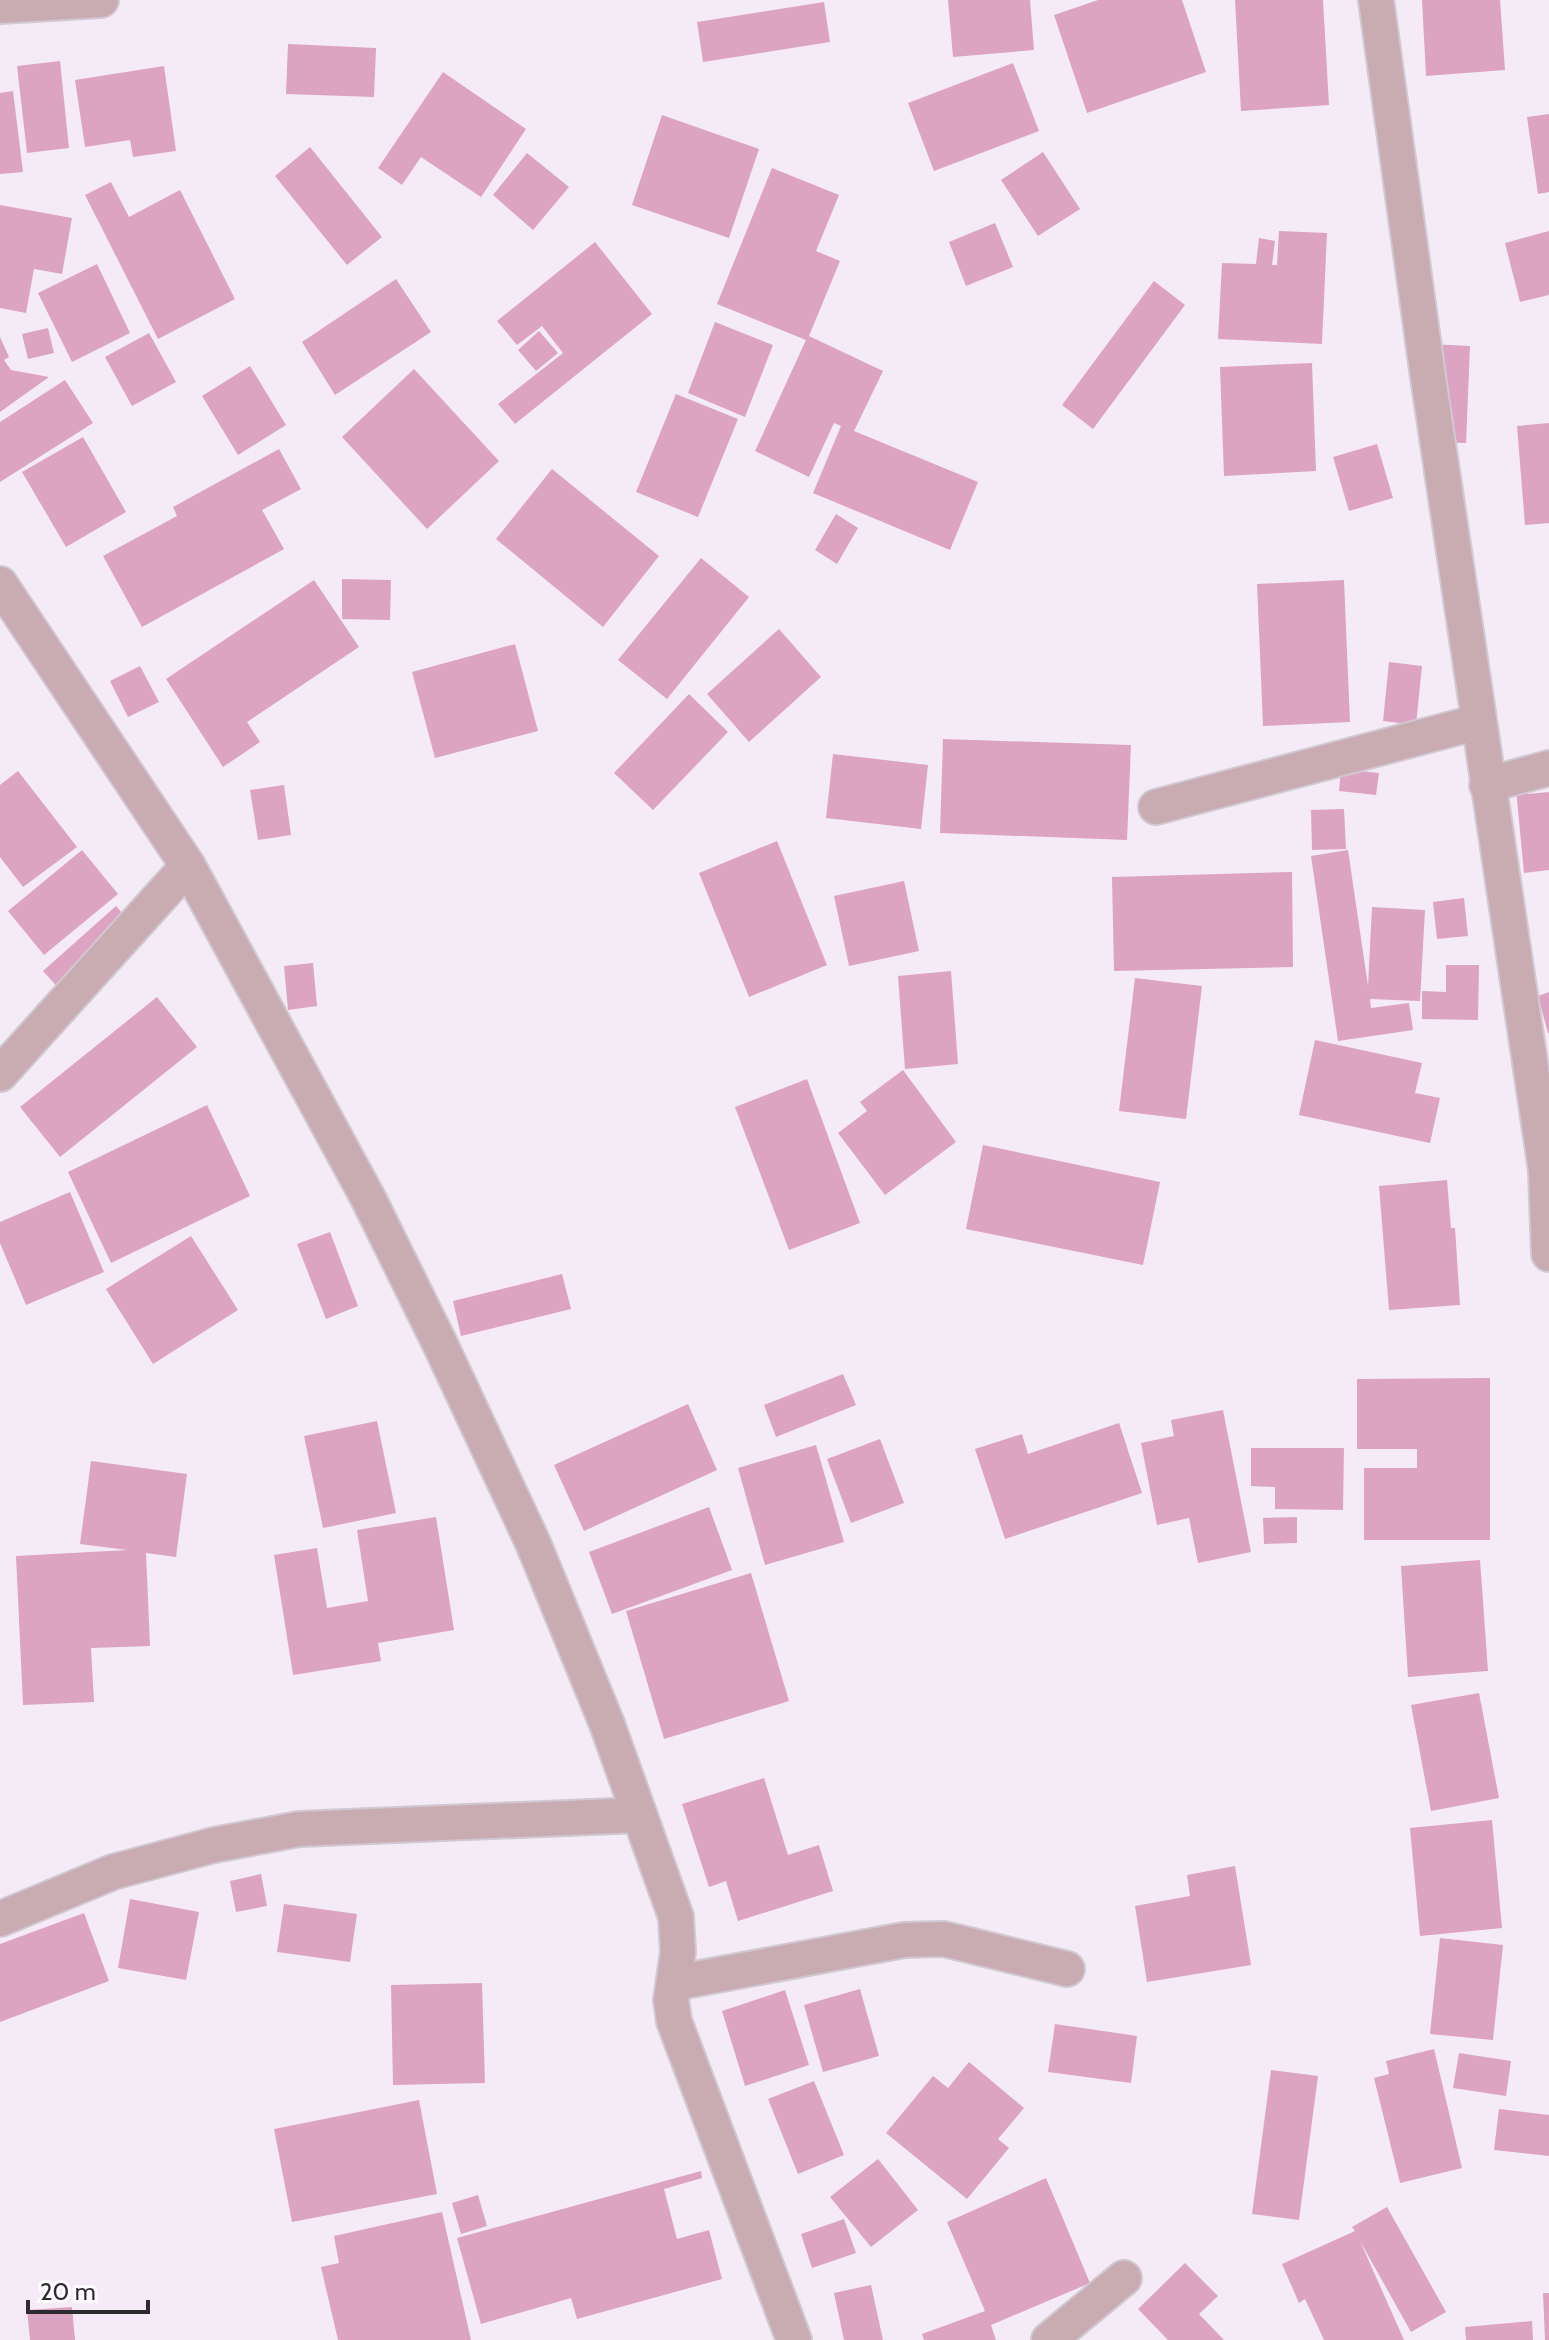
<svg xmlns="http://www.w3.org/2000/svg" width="1549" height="2340" font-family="Cabin,sans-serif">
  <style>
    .building { fill: #dca3c3 }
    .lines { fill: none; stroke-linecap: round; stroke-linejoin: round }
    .street-casing { stroke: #d1c8d3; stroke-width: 38 }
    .street { stroke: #c9acb2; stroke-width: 34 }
  </style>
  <rect width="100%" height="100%" fill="#f5ebf7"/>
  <!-- building -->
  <g class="building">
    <polygon points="948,0 1030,0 1034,50 953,57"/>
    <polygon points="1098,0 1182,0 1206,72 1087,113 1054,15"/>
    <polygon points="1235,0 1323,0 1329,105 1241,111"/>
    <polygon points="1422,0 1500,0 1505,70 1426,76"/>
    <polygon points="824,2 830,42 703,62 697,22"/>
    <polygon points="288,44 376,48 374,97 286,94"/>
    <polygon points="60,61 69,148 27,153 17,66"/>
    <polygon points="1013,63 1039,131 934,171 908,103"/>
    <polygon points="164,66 176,151 133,157 130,140 85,147 75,80"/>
    <polygon points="443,72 526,129 481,197 421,157 402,185 378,168"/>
    <polygon points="13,91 23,172 0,174 0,93"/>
    <polygon points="1549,114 1549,192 1538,194 1527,117"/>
    <polygon points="662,115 759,149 729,238 632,205"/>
    <polygon points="310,147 382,237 347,265 275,176"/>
    <polygon points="1043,152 1080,209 1038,236 1001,180"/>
    <polygon points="527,153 569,187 533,230 493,195"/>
    <polygon points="772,168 839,195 816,251 840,261 809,336 883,371 854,431 978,482 950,550 813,493 841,426 834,423 809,477 755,451 806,340 717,304"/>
    <polygon points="111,182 129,217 180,190 235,299 158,339 85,195"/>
    <polygon points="0,205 72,218 62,274 34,269 26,313 0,308"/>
    <polygon points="995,223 1013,267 966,286 949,242"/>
    <polygon points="1279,231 1327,233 1322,344 1218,339 1222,263 1256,264 1259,238 1275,241 1272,265 1277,265"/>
    <polygon points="1549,231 1549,295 1520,302 1505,243"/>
    <polygon points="595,242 652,314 515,424 498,404 563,353 542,326 517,345 497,321"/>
    <polygon points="97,264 130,333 72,362 38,293"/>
    <polygon points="396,279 431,332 335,395 302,342"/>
    <polygon points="1154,281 1185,305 1093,429 1062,405"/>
    <polygon points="715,322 773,345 745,417 688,393"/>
    <polygon points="48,328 54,353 28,359 22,334"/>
    <polygon points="539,331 558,353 536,371 518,350"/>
    <polygon points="149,333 176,382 132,406 105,357"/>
    <polygon points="0,337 9,357 4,360 11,370 49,377 0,412"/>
    <polygon points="1429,344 1470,346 1466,443 1426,442"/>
    <polygon points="1312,363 1316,471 1224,476 1220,367"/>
    <polygon points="250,366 286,425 238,455 202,396"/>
    <polygon points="414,369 499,461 427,529 342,437"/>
    <polygon points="65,380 93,423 0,482 0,422"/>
    <polygon points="676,394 738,419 698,517 636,492"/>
    <polygon points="1549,423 1549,523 1525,525 1517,426"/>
    <polygon points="83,437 126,512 66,547 22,472"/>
    <polygon points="1377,444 1393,498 1349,511 1333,457"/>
    <polygon points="279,449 301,489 262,510 284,549 142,627 103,556 177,516 173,507"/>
    <polygon points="552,469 659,556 603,627 496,539"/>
    <polygon points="836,514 858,528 837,564 815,550"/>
    <polygon points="701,558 749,597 667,699 618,660"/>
    <polygon points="342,579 391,580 390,620 342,619"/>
    <polygon points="314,580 359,647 247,722 260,742 223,767 166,679"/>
    <polygon points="1344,580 1350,722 1263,726 1257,584"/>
    <polygon points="779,629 821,677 749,742 707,694"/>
    <polygon points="515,644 538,731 435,758 412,672"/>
    <polygon points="1389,662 1422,666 1416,725 1383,721"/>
    <polygon points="140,666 159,702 128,717 110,681"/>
    <polygon points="689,694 728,732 653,810 614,773"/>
    <polygon points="943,739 1131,745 1127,840 940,833"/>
    <polygon points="833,754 928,765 921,829 826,818"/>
    <polygon points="1526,767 1528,794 1549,792 1549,870 1524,873 1514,768"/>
    <polygon points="1341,769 1379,773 1376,795 1339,791"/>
    <polygon points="18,771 77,847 23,887 0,857 0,785"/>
    <polygon points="284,785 291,835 258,840 250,790"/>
    <polygon points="1344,809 1346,849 1312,850 1311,810"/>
    <polygon points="777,841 827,965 749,997 699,873"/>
    <polygon points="82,850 118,894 44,955 8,911"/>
    <polygon points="1348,850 1368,986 1372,907 1425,910 1420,1001 1370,999 1371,1008 1409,1003 1413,1030 1338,1041 1311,856"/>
    <polygon points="1292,872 1293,967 1114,971 1112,877"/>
    <polygon points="904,881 919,951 849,966 834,896"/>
    <polygon points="1464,898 1468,936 1437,939 1433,902"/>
    <polygon points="116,906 137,930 64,994 43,971"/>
    <polygon points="313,963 317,1006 288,1010 284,966"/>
    <polygon points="1446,965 1479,965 1478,1020 1422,1019 1422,991 1446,992"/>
    <polygon points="951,971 958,1064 905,1069 898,976"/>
    <polygon points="1135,978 1202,986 1186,1119 1119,1111"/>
    <polygon points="1549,992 1549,1033 1548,1033 1538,996"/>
    <polygon points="157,997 197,1047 60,1157 20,1107"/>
    <polygon points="1315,1040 1422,1063 1415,1093 1440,1098 1430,1143 1299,1115"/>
    <polygon points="903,1070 956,1142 885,1195 838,1133 867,1111 860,1102"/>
    <polygon points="807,1079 860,1223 789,1250 735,1107"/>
    <polygon points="207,1105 250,1196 111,1263 68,1172"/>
    <polygon points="983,1145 1160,1182 1143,1265 966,1229"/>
    <polygon points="1447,1180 1451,1228 1455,1228 1460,1305 1389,1310 1379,1186"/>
    <polygon points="70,1192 104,1272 26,1305 0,1243 0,1222"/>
    <polygon points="330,1232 358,1306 326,1319 297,1244"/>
    <polygon points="191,1236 238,1310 153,1364 106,1289"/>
    <polygon points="562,1274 571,1309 461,1336 453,1301"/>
    <polygon points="843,1374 856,1405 776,1437 764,1405"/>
    <polygon points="1490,1378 1490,1540 1364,1540 1364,1468 1417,1468 1417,1449 1357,1449 1357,1379"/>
    <polygon points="688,1404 717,1470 584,1531 554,1465"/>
    <polygon points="1223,1410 1251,1552 1198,1563 1189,1518 1157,1525 1141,1443 1174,1436 1171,1420"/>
    <polygon points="377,1421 396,1513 323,1528 304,1436"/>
    <polygon points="1119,1423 1142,1493 1005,1539 975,1449 1022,1434 1028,1454"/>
    <polygon points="880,1439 904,1503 851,1523 827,1459"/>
    <polygon points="816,1445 844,1542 765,1565 738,1468"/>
    <polygon points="1251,1448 1344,1448 1343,1510 1275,1509 1275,1487 1251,1486"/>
    <polygon points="91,1461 187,1474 176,1557 146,1553 150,1646 91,1648 94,1702 23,1705 16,1556 127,1550 80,1544"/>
    <polygon points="709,1507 732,1570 612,1614 589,1552"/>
    <polygon points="436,1517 454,1630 378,1643 381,1661 293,1675 274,1555 317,1548 327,1608 368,1601 357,1530"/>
    <polygon points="1297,1517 1297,1543 1264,1544 1263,1518"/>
    <polygon points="1480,1560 1488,1671 1408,1677 1401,1566"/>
    <polygon points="751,1573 789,1701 664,1739 626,1611"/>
    <polygon points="1479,1693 1499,1798 1431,1811 1411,1705"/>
    <polygon points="764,1778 788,1855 819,1845 833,1891 738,1921 726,1881 709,1887 682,1804"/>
    <polygon points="1492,1820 1502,1928 1420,1936 1410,1828"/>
    <polygon points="1235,1866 1251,1965 1147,1982 1135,1906 1190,1896 1187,1875"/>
    <polygon points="261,1874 267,1906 236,1912 230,1881"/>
    <polygon points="130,1899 199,1912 186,1980 118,1968"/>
    <polygon points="284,1904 357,1914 350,1962 277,1952"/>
    <polygon points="84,1913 109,1981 0,2022 0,1944"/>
    <polygon points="1440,1938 1503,1945 1493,2040 1430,2034"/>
    <polygon points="482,1983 485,2083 393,2085 391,1985"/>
    <polygon points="860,1989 879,2056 823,2072 804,2005"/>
    <polygon points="785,1990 809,2065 745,2086 722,2011"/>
    <polygon points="1055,2024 1137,2036 1131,2083 1048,2072"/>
    <polygon points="1434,2049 1462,2168 1400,2183 1374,2078 1389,2074 1386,2061"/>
    <polygon points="1459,2053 1511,2061 1506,2096 1453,2088"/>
    <polygon points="969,2062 1024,2108 998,2139 1009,2148 967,2199 886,2133 933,2076 948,2088"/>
    <polygon points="1271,2070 1318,2076 1299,2220 1252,2214"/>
    <polygon points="814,2081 844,2155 798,2174 768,2099"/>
    <polygon points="419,2100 437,2194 292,2222 274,2129"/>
    <polygon points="1499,2109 1549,2115 1549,2156 1494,2150"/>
    <polygon points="878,2159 918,2210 871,2247 830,2197"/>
    <polygon points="701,2171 702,2178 664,2189 677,2239 709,2230 722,2279 577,2319 571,2298 481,2324 457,2238"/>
    <polygon points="1046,2178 1090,2283 991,2325 996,2340 924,2340 922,2334 985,2311 947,2222"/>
    <polygon points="478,2195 487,2226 461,2234 452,2203"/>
    <polygon points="1387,2207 1446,2312 1411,2332 1360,2241 1404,2340 1324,2340 1305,2299 1299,2303 1282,2264 1355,2231 1352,2227"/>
    <polygon points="442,2212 471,2340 338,2340 321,2267 339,2263 334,2236"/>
    <polygon points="844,2219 856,2253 812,2268 801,2234"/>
    <polygon points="1185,2263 1218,2296 1199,2314 1224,2340 1168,2340 1138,2309"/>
    <polygon points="871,2285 883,2340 844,2340 834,2293"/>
    <polygon points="1543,2293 1549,2293 1549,2340 1545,2340"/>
    <polygon points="72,2307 75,2340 30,2340 27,2310"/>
    <polygon points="1532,2321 1533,2340 1466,2340 1465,2327"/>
  </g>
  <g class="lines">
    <!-- street casing -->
    <g class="street-casing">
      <g id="street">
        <polyline points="1376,0 1428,377 1546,1170 1549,1254"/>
        <polyline points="0,6 101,0"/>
        <polyline points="0,584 188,866 368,1198 440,1344 533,1543 607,1724 676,1917 678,1952 671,2000 674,2021 794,2340"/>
        <polyline points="1487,785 1549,768"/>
        <polyline points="1156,807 1478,722"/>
        <polyline points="0,1074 188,866"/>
        <polyline points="0,1919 113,1872 214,1845 299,1829 639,1815"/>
        <polyline points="674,1983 904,1940 944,1939 1067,1969"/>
        <polyline points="1049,2340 1124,2278"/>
      </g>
    </g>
    <!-- street -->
    <use href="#street" class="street"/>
  </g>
  <!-- scale -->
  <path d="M28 2300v12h120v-12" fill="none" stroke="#2e2b2f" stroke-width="4"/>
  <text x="40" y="2300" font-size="24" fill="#2e2b2f" stroke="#fdfbfe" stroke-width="6" paint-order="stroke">20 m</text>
</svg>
